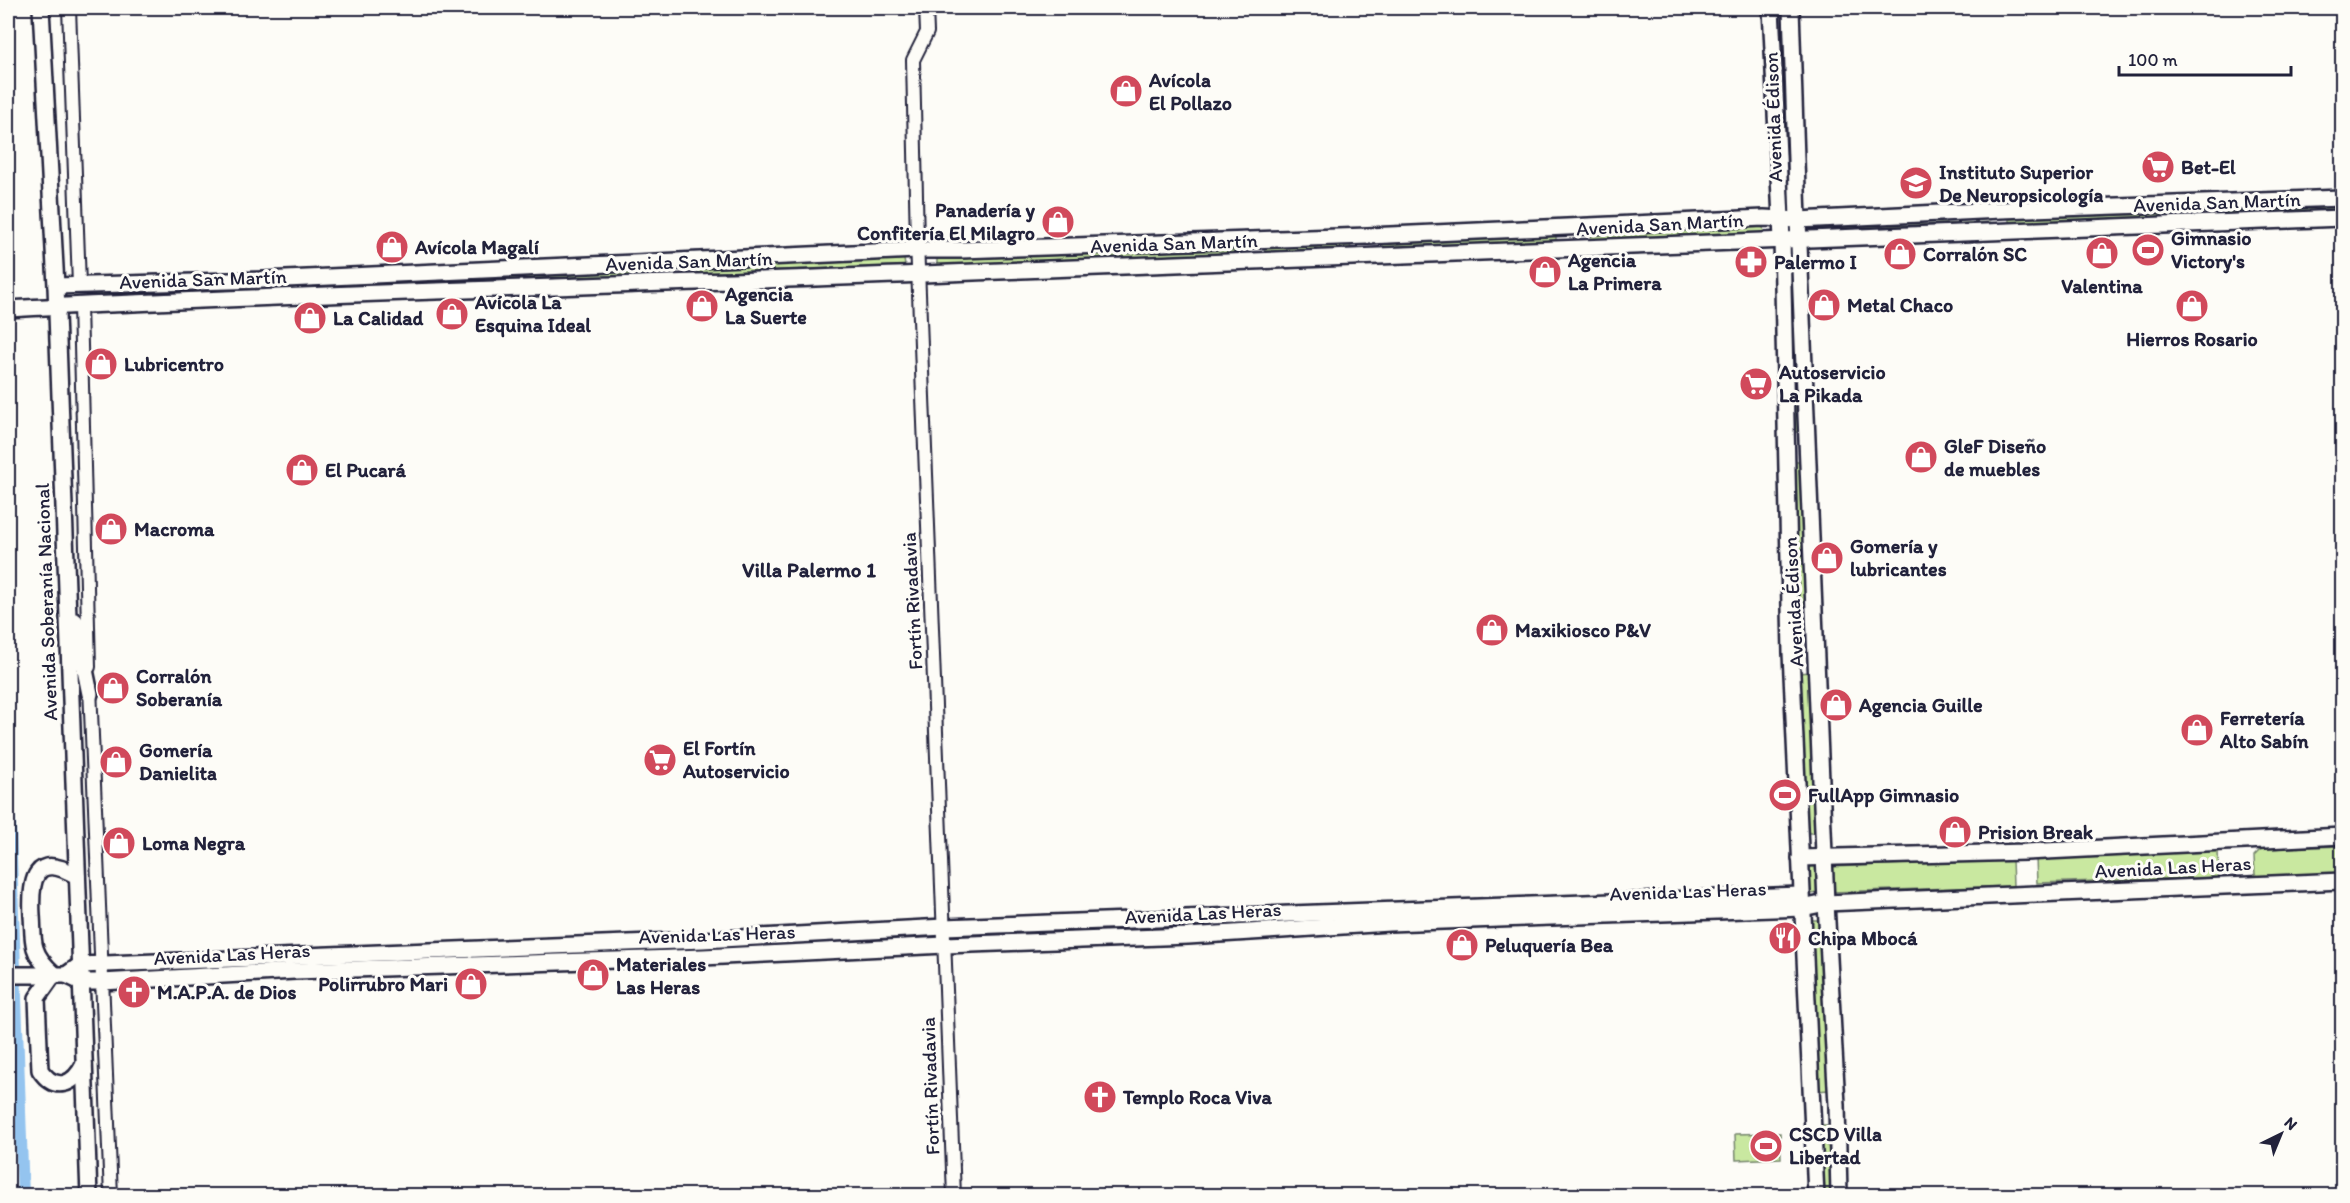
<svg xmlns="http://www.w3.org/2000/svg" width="2350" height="1203" font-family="Itim,sans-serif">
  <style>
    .green { fill: #c9e8a0; stroke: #76856e; stroke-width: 1.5 }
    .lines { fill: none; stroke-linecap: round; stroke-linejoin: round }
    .canal { stroke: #94c4ef; stroke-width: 12 }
    .minor-casing { stroke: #22223b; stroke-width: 16 }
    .major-casing { stroke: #22223b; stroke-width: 20 }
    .minor { stroke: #fdfcf7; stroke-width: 12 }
    .major { stroke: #fdfcf7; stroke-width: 15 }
    .labels { text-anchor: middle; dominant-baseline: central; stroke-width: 6; stroke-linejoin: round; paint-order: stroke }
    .poi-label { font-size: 20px; font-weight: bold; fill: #22223b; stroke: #fdfcf7; text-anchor: start }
    .street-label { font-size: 20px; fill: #22223b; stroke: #fdfcf7 }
    .neighbourhood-label { font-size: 21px; font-weight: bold; fill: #22223b; stroke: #fdfcf7 }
  </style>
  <rect width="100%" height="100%" fill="#fdfcf7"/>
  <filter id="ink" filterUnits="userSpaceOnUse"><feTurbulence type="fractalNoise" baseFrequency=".0167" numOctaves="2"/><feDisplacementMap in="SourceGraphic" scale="12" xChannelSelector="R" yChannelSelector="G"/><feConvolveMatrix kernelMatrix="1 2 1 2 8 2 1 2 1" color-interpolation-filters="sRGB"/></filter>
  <g filter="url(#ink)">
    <!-- green -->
    <g class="green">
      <polygon points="1777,30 1785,30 1793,205 1784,206"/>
      <polygon points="2342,205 2342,212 2225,217 2225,209"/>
      <polygon points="2192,211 2192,220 2009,228 2009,219"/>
      <polygon points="1990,222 1990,230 1809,236 1808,229"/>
      <polygon points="1763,227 1764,234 1591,242 1591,235"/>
      <polygon points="1556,233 1556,241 1383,248 1383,241"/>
      <polygon points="1350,243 1351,250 1265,254 1264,246"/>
      <polygon points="1238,246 1238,253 937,265 937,258"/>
      <polygon points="1786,254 1793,254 1801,432 1793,432"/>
      <polygon points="904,259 905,266 697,273 697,266"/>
      <polygon points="662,270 662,277 489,284 488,277"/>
      <polygon points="455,278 455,285 282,293 282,286"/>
      <polygon points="248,288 248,294 94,299 94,293"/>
      <polygon points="1794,461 1801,461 1808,636 1800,636"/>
      <polygon points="1810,672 1817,833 1808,833 1799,673"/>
      <polygon points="2342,846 2342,876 2266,879 2255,875 2254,856 2261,849"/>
      <polygon points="2218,851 2219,877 2037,883 2036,857"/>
      <polygon points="2012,860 2013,886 1831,892 1830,867"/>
      <polygon points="1816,865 1819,893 1809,894 1807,866"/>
      <polygon points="1810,920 1820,920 1828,1090 1817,1091"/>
      <polygon points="1818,1125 1827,1125 1831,1195 1820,1195"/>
      <polygon points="1780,1133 1781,1158 1736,1160 1735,1134"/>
    </g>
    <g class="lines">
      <!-- canal -->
      <polyline class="canal" points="8,772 23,1196"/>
      <!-- minor casing -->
      <g class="minor-casing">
        <g id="minor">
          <polyline points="69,8 79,285"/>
          <polyline points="926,8 927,32 913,60 917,242 954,1196"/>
          <polyline points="80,305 89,667"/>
          <polyline points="90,687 111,1196"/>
        </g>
      </g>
      <!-- major casing -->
      <g class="major-casing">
        <g id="major">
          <polyline points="41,8 56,286 89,1196"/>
          <polyline points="1771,8 1782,240 1791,653 1816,1196"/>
          <polyline points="1791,8 1798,220 1826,903 1837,1105 1839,1196"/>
          <polyline points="56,286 264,280 917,250 961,250 1368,236 1764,218 1798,220 2001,210 2342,198"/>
          <path d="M8 309C312 293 618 286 923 274 1396 256 1869 237 2342 218"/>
          <polyline points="75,621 90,694"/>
          <polyline points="1800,858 2026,852 2342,836"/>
          <path d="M77 876C34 851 30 880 32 916 33 926 32 938 35 948 38 959 46 967 54 974L37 998 40 1070C55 1092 73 1086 84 1064"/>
          <polyline points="8,975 66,975 81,982 102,982 295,971 703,957 945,945 1188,936 1389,923 1802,908 1826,903 2342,881"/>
          <polyline points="66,975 80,965 703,940 944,927 1801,895"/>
        </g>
      </g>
      <!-- minor -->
      <use href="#minor" class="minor"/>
      <!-- major -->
      <use href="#major" class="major"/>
    </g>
  </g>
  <!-- icons -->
  <defs>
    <g id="shop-disc" transform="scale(1.725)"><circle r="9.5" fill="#d1495b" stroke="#fdfcf7"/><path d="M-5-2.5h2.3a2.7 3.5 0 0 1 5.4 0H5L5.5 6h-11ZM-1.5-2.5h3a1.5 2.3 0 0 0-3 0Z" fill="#fff"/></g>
    <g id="supermarket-disc" transform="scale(1.725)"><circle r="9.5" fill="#d1495b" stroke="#fdfcf7"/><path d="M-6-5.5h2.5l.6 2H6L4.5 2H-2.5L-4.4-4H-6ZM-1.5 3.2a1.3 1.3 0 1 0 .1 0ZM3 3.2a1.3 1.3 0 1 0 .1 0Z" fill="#fff"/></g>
    <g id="university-disc" transform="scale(1.725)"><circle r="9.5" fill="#d1495b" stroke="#fdfcf7"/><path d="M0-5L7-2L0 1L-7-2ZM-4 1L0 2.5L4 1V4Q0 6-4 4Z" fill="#fff"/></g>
    <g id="stadium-disc" transform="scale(1.725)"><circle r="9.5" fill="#d1495b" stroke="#fdfcf7"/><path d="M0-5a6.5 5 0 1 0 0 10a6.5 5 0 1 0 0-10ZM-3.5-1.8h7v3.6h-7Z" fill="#fff"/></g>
    <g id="pharmacy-disc" transform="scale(1.725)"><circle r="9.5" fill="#d1495b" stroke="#fdfcf7"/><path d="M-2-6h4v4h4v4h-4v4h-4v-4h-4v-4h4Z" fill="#fff"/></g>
    <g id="restaurant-disc" transform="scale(1.725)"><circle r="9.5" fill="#d1495b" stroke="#fdfcf7"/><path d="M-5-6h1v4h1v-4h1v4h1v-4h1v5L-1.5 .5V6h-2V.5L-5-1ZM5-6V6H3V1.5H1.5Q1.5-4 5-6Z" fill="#fff"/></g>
    <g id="church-disc" transform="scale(1.725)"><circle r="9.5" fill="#d1495b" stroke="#fdfcf7"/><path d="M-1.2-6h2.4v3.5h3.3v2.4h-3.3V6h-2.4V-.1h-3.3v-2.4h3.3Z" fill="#fff"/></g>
  </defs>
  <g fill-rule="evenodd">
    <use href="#shop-disc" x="1126" y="91"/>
    <use href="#supermarket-disc" x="2158" y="167"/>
    <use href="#university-disc" x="1916" y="183"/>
    <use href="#shop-disc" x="1058" y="222"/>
    <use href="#shop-disc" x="392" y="247"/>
    <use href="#stadium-disc" x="2148" y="250"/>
    <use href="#shop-disc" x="2102" y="253"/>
    <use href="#shop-disc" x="1900" y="254"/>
    <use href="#pharmacy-disc" x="1751" y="262"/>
    <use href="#shop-disc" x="1545" y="272"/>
    <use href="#shop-disc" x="1824" y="305"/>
    <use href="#shop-disc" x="702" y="306"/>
    <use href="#shop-disc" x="2192" y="306"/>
    <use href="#shop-disc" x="452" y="314"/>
    <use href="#shop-disc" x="310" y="318"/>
    <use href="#shop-disc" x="101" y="364"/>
    <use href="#supermarket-disc" x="1756" y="384"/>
    <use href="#shop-disc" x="1921" y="457"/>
    <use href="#shop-disc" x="302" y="470"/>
    <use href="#shop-disc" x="111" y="529"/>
    <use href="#shop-disc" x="1827" y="558"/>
    <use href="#shop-disc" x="1492" y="630"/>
    <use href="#shop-disc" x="113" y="688"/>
    <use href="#shop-disc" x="1836" y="705"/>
    <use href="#shop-disc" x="2197" y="730"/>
    <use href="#supermarket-disc" x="660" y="760"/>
    <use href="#shop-disc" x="116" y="762"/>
    <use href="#stadium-disc" x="1785" y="795"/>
    <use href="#shop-disc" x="1955" y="832"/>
    <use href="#shop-disc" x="119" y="843"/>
    <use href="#restaurant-disc" x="1785" y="938"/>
    <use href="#shop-disc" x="1462" y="945"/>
    <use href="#shop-disc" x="593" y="975"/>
    <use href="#shop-disc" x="471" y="984"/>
    <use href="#church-disc" x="134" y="992"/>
    <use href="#church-disc" x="1100" y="1097"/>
    <use href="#stadium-disc" x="1766" y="1146"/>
  </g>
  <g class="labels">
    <!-- poi labels -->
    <g class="poi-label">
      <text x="1149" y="80">Avícola<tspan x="1149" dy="23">El Pollazo</tspan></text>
      <text x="2181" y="167">Bet-El</text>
      <text x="1939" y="172">Instituto Superior<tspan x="1939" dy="23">De Neuropsicología</tspan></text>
      <text x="1035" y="210" text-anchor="end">Panadería y<tspan x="1035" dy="23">Confitería El Milagro</tspan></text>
      <text x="2171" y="238">Gimnasio<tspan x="2171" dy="23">Victory's</tspan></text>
      <text x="415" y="247">Avícola Magalí</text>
      <text x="1923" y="254">Corralón SC</text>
      <text x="1568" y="260">Agencia<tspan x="1568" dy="23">La Primera</tspan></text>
      <text x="1774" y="262">Palermo I</text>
      <text x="2102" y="286" text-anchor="middle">Valentina</text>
      <text x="725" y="294">Agencia<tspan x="725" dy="23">La Suerte</tspan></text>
      <text x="475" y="302">Avícola La<tspan x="475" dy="23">Esquina Ideal</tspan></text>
      <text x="1847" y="305">Metal Chaco</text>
      <text x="333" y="318">La Calidad</text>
      <text x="2192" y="339" text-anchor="middle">Hierros Rosario</text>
      <text x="124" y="364">Lubricentro</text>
      <text x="1779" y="372">Autoservicio<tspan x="1779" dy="23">La Pikada</tspan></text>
      <text x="1944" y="446">GleF Diseño<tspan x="1944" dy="23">de muebles</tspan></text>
      <text x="325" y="470">El Pucará</text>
      <text x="134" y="529">Macroma</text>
      <text x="1850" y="546">Gomería y<tspan x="1850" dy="23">lubricantes</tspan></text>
      <text x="1515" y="630">Maxikiosco P&amp;V</text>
      <text x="136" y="676">Corralón<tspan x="136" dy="23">Soberanía</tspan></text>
      <text x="1859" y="705">Agencia Guille</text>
      <text x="2220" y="718">Ferretería<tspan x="2220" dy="23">Alto Sabín</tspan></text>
      <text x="683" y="748">El Fortín<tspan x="683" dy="23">Autoservicio</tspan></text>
      <text x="139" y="750">Gomería<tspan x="139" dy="23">Danielita</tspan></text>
      <text x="1808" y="795">FullApp Gimnasio</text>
      <text x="1978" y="832">Prision Break</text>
      <text x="142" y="843">Loma Negra</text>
      <text x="1808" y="938">Chipa Mbocá</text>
      <text x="1485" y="945">Peluquería Bea</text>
      <text x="616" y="964">Materiales<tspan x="616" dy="23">Las Heras</tspan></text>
      <text x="448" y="984" text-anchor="end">Polirrubro Mari</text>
      <text x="157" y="992">M.A.P.A. de Dios</text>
      <text x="1123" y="1097">Templo Roca Viva</text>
      <text x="1789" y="1134">CSCD Villa<tspan x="1789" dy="23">Libertad</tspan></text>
    </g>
    <!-- street labels -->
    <g class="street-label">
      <text transform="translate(1773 117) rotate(-92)">Avenida Édison</text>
      <text transform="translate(2217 202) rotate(-2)">Avenida San Martín</text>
      <text transform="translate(1660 224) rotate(-3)">Avenida San Martín</text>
      <text transform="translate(1174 243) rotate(-2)">Avenida San Martín</text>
      <text transform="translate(689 261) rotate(-2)">Avenida San Martín</text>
      <text transform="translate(203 279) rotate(-2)">Avenida San Martín</text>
      <text transform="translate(912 601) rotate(-93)">Fortín Rivadavia</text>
      <text transform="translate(46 602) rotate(-92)">Avenida Soberanía Nacional</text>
      <text transform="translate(1793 602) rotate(-93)">Avenida Édison</text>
      <text transform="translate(2173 867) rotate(-3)">Avenida Las Heras</text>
      <text transform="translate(1688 891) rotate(-2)">Avenida Las Heras</text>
      <text transform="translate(1203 913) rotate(-3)">Avenida Las Heras</text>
      <text transform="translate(717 934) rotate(-2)">Avenida Las Heras</text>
      <text transform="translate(232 954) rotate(-3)">Avenida Las Heras</text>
      <text transform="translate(930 1086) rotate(-92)">Fortín Rivadavia</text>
    </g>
    <!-- neighbourhood labels -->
    <g class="neighbourhood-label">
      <text x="809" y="569">Villa Palermo 1</text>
    </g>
  </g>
  <!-- margin -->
  <rect width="2350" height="1203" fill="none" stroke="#fdfcf7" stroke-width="30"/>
  <rect x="15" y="15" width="2320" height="1173" fill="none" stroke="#22223b" stroke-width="2" filter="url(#ink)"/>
  <!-- north arrow -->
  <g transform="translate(2281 1134) rotate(43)" stroke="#fdfcf7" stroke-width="4.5" paint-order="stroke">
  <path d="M0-4.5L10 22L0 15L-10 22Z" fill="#22223b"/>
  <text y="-9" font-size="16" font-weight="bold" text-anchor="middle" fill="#22223b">N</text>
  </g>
  <!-- scale -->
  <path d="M2119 66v9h172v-9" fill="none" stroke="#22223b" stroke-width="3"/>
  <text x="2128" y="66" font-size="18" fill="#22223b" stroke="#fdfcf7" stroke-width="4.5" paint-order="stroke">100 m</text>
</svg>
